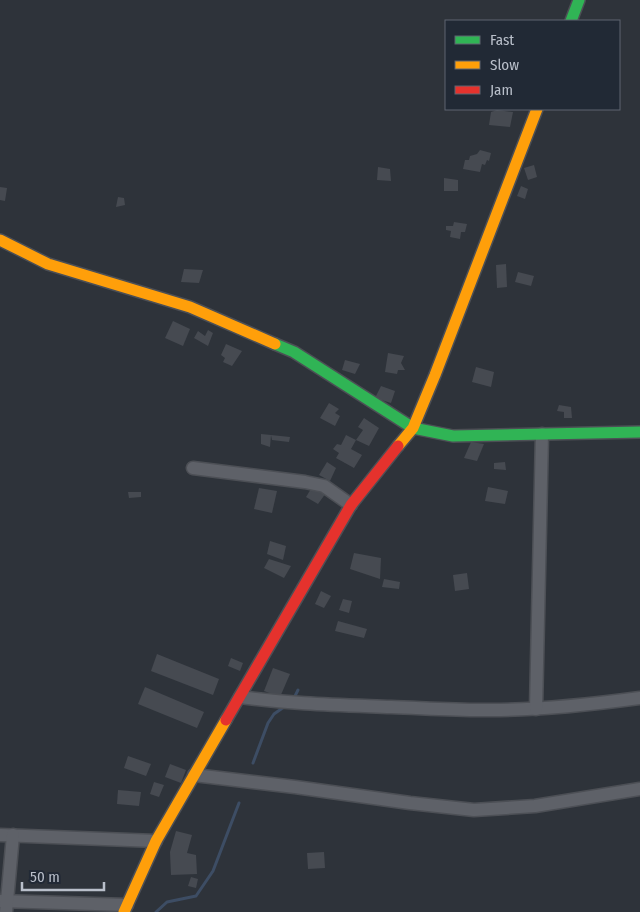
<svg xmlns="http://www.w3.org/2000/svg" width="640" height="912" font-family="'Fira Sans Condensed',sans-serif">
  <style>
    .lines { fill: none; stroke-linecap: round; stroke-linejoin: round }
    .stream { stroke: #3d4d64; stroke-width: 3 }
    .building { fill: #464a51 }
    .street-casing { stroke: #4c4f55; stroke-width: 15 }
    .fast-casing { stroke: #4c4f55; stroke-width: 14 }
    .slow-casing { stroke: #4c4f55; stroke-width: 14 }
    .jam-casing { stroke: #4c4f55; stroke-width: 14 }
    .street { stroke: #5e6168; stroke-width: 12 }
    .fast { stroke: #30b455; stroke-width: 11 }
    .slow { stroke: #ff9f0a; stroke-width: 11 }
    .jam { stroke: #e5322d; stroke-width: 11 }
  </style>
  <rect width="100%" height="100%" fill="#2e333a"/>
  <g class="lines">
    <!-- stream -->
    <g class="stream">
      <polyline points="294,698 298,690"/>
      <polyline points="253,763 268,723 274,714 284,707"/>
      <polyline points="156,912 167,902 196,896 213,871 239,803"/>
    </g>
  </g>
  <!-- building -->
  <g class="building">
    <polygon points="497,110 513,112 510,127 489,125 491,112"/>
    <polygon points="480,150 491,153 489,161 487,160 485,165 482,164 480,172 463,169 465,160 469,160 470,156 477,154"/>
    <polygon points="534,165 537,177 528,180 524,168"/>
    <polygon points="378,167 390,169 391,181 377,180"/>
    <polygon points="444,178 458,180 458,191 444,191"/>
    <polygon points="521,186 528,189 525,199 517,196"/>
    <polygon points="0,187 7,188 5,201 0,200"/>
    <polygon points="118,197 124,198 125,205 116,207"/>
    <polygon points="454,222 467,224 465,232 461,232 460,239 450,237 451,231 446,230 446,226 453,226"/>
    <polygon points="506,264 507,287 497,288 496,265"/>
    <polygon points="184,269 203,270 199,283 181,282"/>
    <polygon points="518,272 534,276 531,286 515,282"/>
    <polygon points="173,321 190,329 183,346 165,338"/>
    <polygon points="208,330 213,333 208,346 194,338 198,331 205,336"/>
    <polygon points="226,344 242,351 232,366 223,362 225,358 221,355"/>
    <polygon points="388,353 404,356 401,363 405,370 398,370 397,374 385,372"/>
    <polygon points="345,360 360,364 355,374 342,370"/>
    <polygon points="476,367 494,372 491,387 472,382"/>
    <polygon points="381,386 395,391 391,403 375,398"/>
    <polygon points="329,403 339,409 335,413 340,416 335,426 320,418"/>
    <polygon points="559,405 571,407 572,418 564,418 564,412 557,411"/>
    <polygon points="364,418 379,428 369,446 356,440 363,430 358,427"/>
    <polygon points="261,434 271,435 270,447 261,444"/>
    <polygon points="271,435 290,437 289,442 272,440"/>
    <polygon points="346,435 356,440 351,449 362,455 354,468 336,458 339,453 333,449 337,444 341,445"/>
    <polygon points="471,442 484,444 477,461 464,458"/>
    <polygon points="327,462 336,468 330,481 319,475"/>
    <polygon points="505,462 506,470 494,469 494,463"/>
    <polygon points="314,484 326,493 318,504 306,497"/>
    <polygon points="488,487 508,491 505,504 485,501"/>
    <polygon points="259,488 277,491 272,513 254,509"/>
    <polygon points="128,492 141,492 141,497 129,498"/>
    <polygon points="270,541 286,546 283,560 267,554"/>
    <polygon points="354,553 381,558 380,579 350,569"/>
    <polygon points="269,559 291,566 284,578 264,568"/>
    <polygon points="467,573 469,589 455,591 453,575"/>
    <polygon points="384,579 400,582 399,589 382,587"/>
    <polygon points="321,591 331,596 324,608 315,604"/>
    <polygon points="343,599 352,601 349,613 339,610"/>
    <polygon points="338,621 367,629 364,638 335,631"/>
    <polygon points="157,654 219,679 213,695 151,671"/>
    <polygon points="231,658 243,663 240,671 228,666"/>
    <polygon points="273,668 290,674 280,697 264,691"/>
    <polygon points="145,687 204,712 197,728 138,704"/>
    <polygon points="128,756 151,764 146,776 124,768"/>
    <polygon points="170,764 186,770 181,783 165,777"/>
    <polygon points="154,782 164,785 159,797 150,794"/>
    <polygon points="118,790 141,792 139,806 117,804"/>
    <polygon points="176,831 192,835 187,853 196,855 197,874 171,875 170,852"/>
    <polygon points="324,852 325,868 308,869 307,853"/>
    <polygon points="191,877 198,879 196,888 188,886"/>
  </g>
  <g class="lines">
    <!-- street casing -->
    <g class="street-casing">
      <g id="street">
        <polyline points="193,468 305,482 324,486 351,505"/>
        <path d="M240 697C290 704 340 705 391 707 421 708 451 710 481 710 535 711 588 705 640 698"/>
        <polyline points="536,709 542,434"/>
        <polyline points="194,775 295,787 410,803 474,810 535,806 640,789"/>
        <polyline points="0,835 156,841"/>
        <polyline points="0,901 127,905"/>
        <polyline points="6,912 13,835"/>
      </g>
    </g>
    <!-- fast casing -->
    <g class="fast-casing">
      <g id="fast">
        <polyline points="571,21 579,0"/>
        <polyline points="275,344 294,352 413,428 453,436 640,432"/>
      </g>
    </g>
    <!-- slow casing -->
    <g class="slow-casing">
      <g id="slow">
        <polyline points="0,240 48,264 190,307 275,344"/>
        <polyline points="398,446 413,428 435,375 537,109"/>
        <polyline points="124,912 156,841 226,720"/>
      </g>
    </g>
    <!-- jam casing -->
    <g class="jam-casing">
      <polyline id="jam" points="226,720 351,505 398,446"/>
    </g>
    <!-- street -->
    <use href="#street" class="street"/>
    <!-- fast -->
    <use href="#fast" class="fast"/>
    <!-- slow -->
    <use href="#slow" class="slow"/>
    <!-- jam -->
    <use href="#jam" class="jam"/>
  </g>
  <!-- legend -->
  <rect x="445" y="20" width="175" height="90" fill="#212935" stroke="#5e6571"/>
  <rect x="455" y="36" width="25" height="8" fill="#30b455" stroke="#5e6571"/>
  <text x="490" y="45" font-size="15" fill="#b9bfca">Fast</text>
  <rect x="455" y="61" width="25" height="8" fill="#ff9f0a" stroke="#5e6571"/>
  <text x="490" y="70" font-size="15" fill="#b9bfca">Slow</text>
  <rect x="455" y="86" width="25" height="8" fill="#e5322d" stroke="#5e6571"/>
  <text x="490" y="95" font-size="15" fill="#b9bfca">Jam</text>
  <!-- scale -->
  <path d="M22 882v8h82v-8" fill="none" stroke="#b9bfca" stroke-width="2.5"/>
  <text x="30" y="882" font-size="15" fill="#b9bfca" stroke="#212935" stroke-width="4" paint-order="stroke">50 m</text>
</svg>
